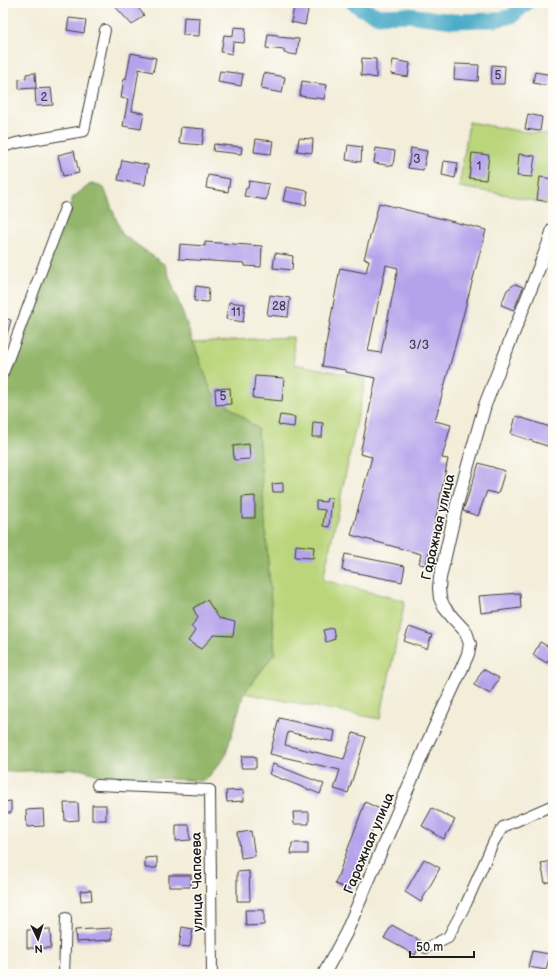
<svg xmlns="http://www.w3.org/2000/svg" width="556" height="977" font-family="'Balsamiq Sans',sans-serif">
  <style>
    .green { fill: #bad57a; stroke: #6b784b }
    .forest { fill: #93b66a; stroke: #586943 }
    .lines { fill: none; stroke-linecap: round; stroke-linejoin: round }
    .river { stroke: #49abc8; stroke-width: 15 }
    .building { fill: #b4a2eb; fill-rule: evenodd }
    .minor-casing { stroke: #3c3b38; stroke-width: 12 }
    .tertiary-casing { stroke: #3c3b38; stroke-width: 14 }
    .minor { stroke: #fff; stroke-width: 10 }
    .tertiary { stroke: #fff; stroke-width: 12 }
    .labels { text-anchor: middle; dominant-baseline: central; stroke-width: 3; stroke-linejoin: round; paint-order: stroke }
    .number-label { font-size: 12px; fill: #423e50 }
    .street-label { font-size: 14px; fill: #1c1c1c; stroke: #fdfcf7 }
  </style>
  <rect width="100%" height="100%" fill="#fdfcf7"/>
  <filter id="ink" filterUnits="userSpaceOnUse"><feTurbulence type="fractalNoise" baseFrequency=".025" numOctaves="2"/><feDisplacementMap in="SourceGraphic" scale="8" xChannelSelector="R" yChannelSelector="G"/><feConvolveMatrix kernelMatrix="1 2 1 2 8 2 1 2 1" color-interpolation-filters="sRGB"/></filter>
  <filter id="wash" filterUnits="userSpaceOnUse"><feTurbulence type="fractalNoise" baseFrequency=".012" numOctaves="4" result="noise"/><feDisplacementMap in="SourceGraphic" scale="16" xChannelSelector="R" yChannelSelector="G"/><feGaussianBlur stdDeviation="0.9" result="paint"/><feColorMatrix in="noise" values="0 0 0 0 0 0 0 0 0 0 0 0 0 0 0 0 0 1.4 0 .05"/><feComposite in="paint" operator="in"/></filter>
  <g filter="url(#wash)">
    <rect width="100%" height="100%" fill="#f3edd9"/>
    <!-- green -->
    <g class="green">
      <polygon points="469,122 519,131 553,135 553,196 551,205 508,195 459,187"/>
      <polygon points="293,337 294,364 366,378 323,580 405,601 380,719 244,693 275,653 212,393 206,386 192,342"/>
    </g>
    <!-- forest -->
    <polygon class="forest" points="92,183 104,188 122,234 165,265 212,393 258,429 275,653 244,693 225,757 205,781 99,775 80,769 3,772 3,396 73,197"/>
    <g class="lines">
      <!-- river -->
      <polyline class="river" points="353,3 360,8 379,16 408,15 453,21 495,20 512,16 527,3"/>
    </g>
    <g id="blocks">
      <!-- building -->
      <g class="building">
        <polygon points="112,3 134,3 144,15 132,25"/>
        <polygon points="294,7 308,10 305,25 291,22"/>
        <polygon points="184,17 200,18 199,36 183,35"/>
        <polygon points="69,18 86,20 84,33 67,30"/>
        <polygon points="234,27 246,28 244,43 233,42 232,54 221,52 224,35 233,36"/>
        <polygon points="268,34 278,35 278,37 299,39 297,55 284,53 284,50 266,48"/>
        <polygon points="131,53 156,58 153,72 139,69 132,111 144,113 141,129 123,126 128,99 121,98 124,78 126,79"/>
        <polygon points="362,58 376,59 376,78 361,75"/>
        <polygon points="393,60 410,63 408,77 391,74"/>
        <polygon points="455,64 479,65 478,81 454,79"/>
        <polygon points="492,65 505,66 504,84 491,84"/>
        <polygon points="220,71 243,74 241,86 218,82"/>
        <polygon points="535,72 552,75 550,86 533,83"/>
        <polygon points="35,73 36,88 19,89 19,79 26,78 26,74"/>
        <polygon points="264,73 285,77 282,93 261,89"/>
        <polygon points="302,81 327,85 324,99 300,96"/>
        <polygon points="51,88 53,105 36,106 35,89"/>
        <polygon points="528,114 542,117 540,131 525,129"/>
        <polygon points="181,127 204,129 202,145 179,143"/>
        <polygon points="299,138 313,139 312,153 297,151"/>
        <polygon points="256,139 273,141 271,154 254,152"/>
        <polygon points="214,144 242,147 241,154 213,151"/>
        <polygon points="348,145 362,147 361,162 346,160"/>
        <polygon points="376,148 395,151 393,166 374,163"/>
        <polygon points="411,148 427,151 423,170 408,168"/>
        <polygon points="74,151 79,173 63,176 58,155"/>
        <polygon points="472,153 489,155 486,180 469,178"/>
        <polygon points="519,154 535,156 532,177 517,176"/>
        <polygon points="122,160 148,165 145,185 118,180"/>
        <polygon points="444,161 458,163 455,178 442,175"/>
        <polygon points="208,175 230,179 228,192 206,188"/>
        <polygon points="540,177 553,179 552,202 537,200"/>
        <polygon points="249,181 269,184 266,200 244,196 246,188 248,188"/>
        <polygon points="286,187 308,191 306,205 283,201"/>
        <path d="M379 203 486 230 435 421 451 425 442 458 448 459 426 565 419 564 421 554 351 535 372 457 360 454 376 378 346 372V370L322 366 340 268 366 273 369 260 364 259ZM386 265 398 268 381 353 368 351Z"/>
        <polygon points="205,242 262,246 261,267 245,266 245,263 179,259 180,244 205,246"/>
        <polygon points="275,253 293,256 292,270 273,268"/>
        <polygon points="515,284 523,287 514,310 501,305 507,290"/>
        <polygon points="196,286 209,288 208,302 194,301"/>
        <polygon points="270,295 290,298 288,317 267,315"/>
        <polygon points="229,302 245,304 243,322 226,319"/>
        <polygon points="3,318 11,320 5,342 3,341"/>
        <polygon points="255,376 284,378 282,401 253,398"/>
        <polygon points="230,388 231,404 216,405 215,389"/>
        <polygon points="280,415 295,417 294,427 278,425"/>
        <polygon points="516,416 553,428 553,448 511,434"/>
        <polygon points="313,422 323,423 322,437 312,437"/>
        <polygon points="249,444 250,459 234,460 233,446"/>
        <polygon points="479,463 505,471 498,494 487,491 478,516 463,511"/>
        <polygon points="283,483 283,492 273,492 272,484"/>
        <polygon points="255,496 255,518 242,518 242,497"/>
        <polygon points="327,498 332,498 329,527 323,526 325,510 316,509 316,501 326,502"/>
        <polygon points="296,545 314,547 313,558 295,557"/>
        <polygon points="345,554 405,566 402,582 342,570"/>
        <polygon points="520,593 521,608 481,613 479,596"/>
        <polygon points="207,600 219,618 235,622 233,636 214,635 201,649 188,641 195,631 191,626 198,618 193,608"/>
        <polygon points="409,627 432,635 427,649 404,641"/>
        <polygon points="333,628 335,639 326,642 323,630"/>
        <polygon points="540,642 553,649 553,652 547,663 533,655"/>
        <polygon points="483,669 499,678 490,694 474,685"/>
        <polygon points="279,718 335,731 333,742 288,732 285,745 344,759 353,733 366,737 348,793 334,789 340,770 270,754"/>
        <polygon points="242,756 253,756 256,757 256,768 241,768"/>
        <polygon points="273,764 324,784 320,794 269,774"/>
        <polygon points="243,790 244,801 227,802 226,791"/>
        <polygon points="11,801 11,813 3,813 3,802"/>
        <polygon points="365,802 380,809 350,890 335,884"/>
        <polygon points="64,803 78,803 79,820 65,821"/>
        <rect x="92" y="805" width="14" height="15"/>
        <polygon points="432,808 455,820 444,839 422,826"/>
        <polygon points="43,809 44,826 27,827 26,810"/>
        <polygon points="293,812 309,812 309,824 294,824"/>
        <polygon points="176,825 189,825 191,840 176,841"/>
        <polygon points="251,831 255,856 241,858 238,833"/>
        <polygon points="292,843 308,843 308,854 291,854"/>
        <polygon points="157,857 157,868 145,868 145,858"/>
        <polygon points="424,859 440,868 421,902 405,892"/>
        <polygon points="553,861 553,881 545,883 541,863"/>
        <polygon points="249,871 250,901 237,901 237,872"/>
        <rect x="169" y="875" width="22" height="12"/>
        <polygon points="91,890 92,900 81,901 80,891"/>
        <polygon points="245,910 264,910 264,925 246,926"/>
        <polygon points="392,925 422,942 415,955 384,938"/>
        <polygon points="182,927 193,929 190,947 179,946"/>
        <polygon points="112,928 112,940 76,942 75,930"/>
        <polygon points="50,929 51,948 27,948 27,930"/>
        <polygon points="532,951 550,954 546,970 528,967"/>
      </g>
    </g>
  </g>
  <g filter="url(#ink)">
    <use href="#blocks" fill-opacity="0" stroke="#3c3b38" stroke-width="1"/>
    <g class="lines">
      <!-- minor casing -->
      <g class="minor-casing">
        <g id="minor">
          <polyline points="3,147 16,143 84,131 105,30"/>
          <polyline points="3,373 65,208"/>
          <polyline points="97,785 210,790 212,974"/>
          <polyline points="426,948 448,937 466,904 494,841 503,827 553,805"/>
          <polyline points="64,974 66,918"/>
        </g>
      </g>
      <!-- tertiary casing -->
      <g class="tertiary-casing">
        <polyline id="tertiary" points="324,974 346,933 425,748 462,668 468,654 470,644 466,632 453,618 444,607 440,598 439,588 440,578 457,504 485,405 548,245 553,229"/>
      </g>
      <!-- minor -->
      <use href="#minor" class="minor"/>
      <!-- tertiary -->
      <use href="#tertiary" class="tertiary"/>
    </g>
  </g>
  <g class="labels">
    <!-- number labels -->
    <g class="number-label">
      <text x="498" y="75">5</text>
      <text x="44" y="97">2</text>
      <text x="417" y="159">3</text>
      <text x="479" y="166">1</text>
      <text x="279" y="306">28</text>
      <text x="236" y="312">11</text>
      <text x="419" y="345">3/3</text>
      <text x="223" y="396">5</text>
    </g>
    <!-- street labels -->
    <g class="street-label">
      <text transform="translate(438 527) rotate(-77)">Гаражная улица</text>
      <text transform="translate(369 843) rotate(-67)">Гаражная улица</text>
      <text transform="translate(197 882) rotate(-91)">улица Чапаева</text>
    </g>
  </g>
  <!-- margin -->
  <rect width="556" height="977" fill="none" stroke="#fdfcf7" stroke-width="16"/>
  <!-- north arrow -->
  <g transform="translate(38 939) rotate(176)" stroke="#fdfcf7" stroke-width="3" paint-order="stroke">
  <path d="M0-3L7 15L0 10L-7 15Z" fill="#1c1c1c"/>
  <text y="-6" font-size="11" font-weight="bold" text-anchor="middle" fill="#1c1c1c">N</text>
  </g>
  <!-- scale -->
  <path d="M410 951v6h64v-6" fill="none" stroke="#1c1c1c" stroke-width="2"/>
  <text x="416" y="951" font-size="12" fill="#1c1c1c" stroke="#fdfcf7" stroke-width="3" paint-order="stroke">50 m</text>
</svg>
